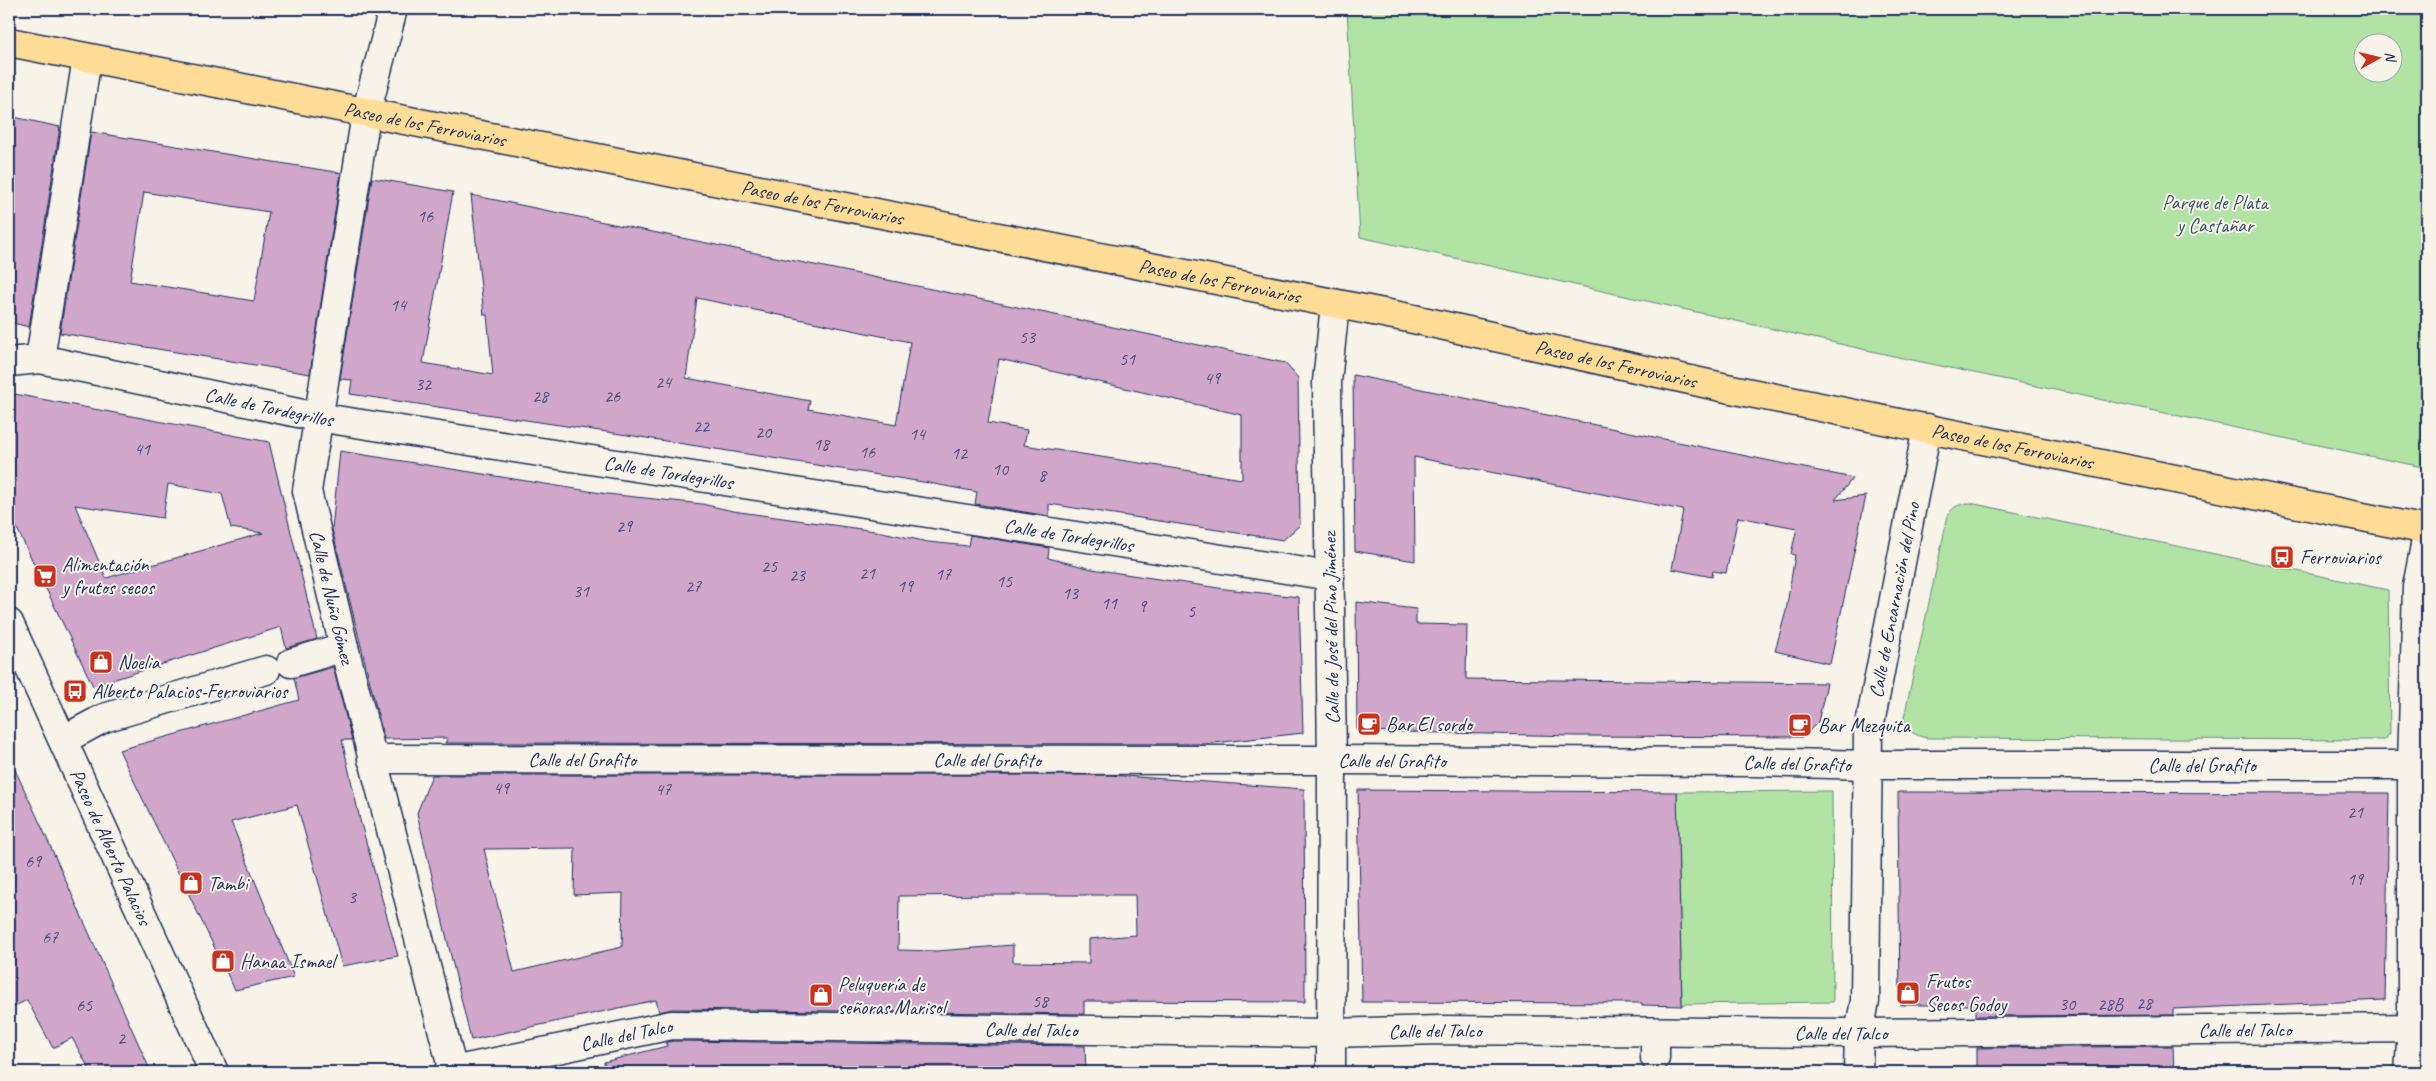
<svg xmlns="http://www.w3.org/2000/svg" width="2436" height="1081" font-family="Caveat,sans-serif">
  <style>
    .green { fill: #b1e3a4; stroke: #668981; fill-rule: evenodd }
    .building { fill: #d1a7cc; stroke: #1b2f5e; fill-rule: evenodd }
    .lines { fill: none; stroke-linecap: round; stroke-linejoin: round }
    .minor-casing { stroke: #1b2f5e; stroke-width: 31 }
    .major-casing { stroke: #1b2f5e; stroke-width: 31 }
    .minor { stroke: #f7f3e8; stroke-width: 28 }
    .major { stroke: #ffdd96; stroke-width: 28 }
    .labels { text-anchor: middle; dominant-baseline: central; stroke-width: 4; stroke-linejoin: round; paint-order: stroke }
    .number-label { font-size: 18px; fill: #484d7a }
    .street-label { font-size: 20px; fill: #1b2f5e; stroke: #f7f3e8 }
    .park-label { font-size: 20px; fill: #39536c; stroke: #f7f3e8 }
    .poi-label { font-size: 20px; fill: #1b2f5e; stroke: #f7f3e8; text-anchor: start }
  </style>
  <rect width="100%" height="100%" fill="#f7f3e8"/>
  <filter id="ink" filterUnits="userSpaceOnUse"><feTurbulence type="fractalNoise" baseFrequency=".02" numOctaves="2"/><feDisplacementMap in="SourceGraphic" scale="10" xChannelSelector="R" yChannelSelector="G"/><feConvolveMatrix kernelMatrix="1 2 1 2 8 2 1 2 1" color-interpolation-filters="sRGB"/></filter>
  <g filter="url(#ink)">
    <!-- green -->
    <g class="green">
      <path d="M1347 9H2427V468L1898 357 1360 237ZM2364 42H2394V72H2364Z"/>
      <path d="M1970 503 2388 590 2390 733 2385 740 1927 738C1913 735 1907 731 1904 717L1948 515C1953 506 1960 504 1970 503Z"/>
      <polygon points="1832,791 1833,1002 1682,1004 1677,792"/>
    </g>
    <!-- building -->
    <g class="building">
      <polygon points="9,116 60,127 29,327 9,322"/>
      <path d="M91 132 341 173 310 374 60 333ZM144 192 269 212 254 301 130 281Z"/>
      <path d="M372 178 453 192 423 363 493 375 487 315H484L471 195 883 279 1285 363 1298 378 1300 525 1283 540 1049 504V516L975 504 977 492 929 483 634 436 350 394 352 380 340 379ZM697 298 910 342 896 425 808 409 810 401 686 378ZM999 359 1242 415V479L1024 445 1027 430 988 423Z"/>
      <polygon points="1353,375 1853,478 1835,500 1866,496 1830,664 1775,651 1786,611 1795,555 1791,554 1797,528 1738,517 1726,573 1713,571 1712,577 1672,569 1683,510 1414,457 1415,561 1355,551"/>
      <path d="M9 393 269 442 317 639 286 648 281 627 93 686 9 512ZM168 484 222 494 231 528 263 533 106 578 75 505 163 518Z"/>
      <polygon points="340,451 607,494 702,504 733,511 882,532 928,542 968,546 970,535 1049,548 1048,558 1092,569 1225,589 1299,597 1303,733 1205,744 445,743 448,738 384,739 332,529"/>
      <polygon points="1356,602 1416,609 1416,624 1467,625 1466,679 1827,683 1818,722 1803,737 1576,736 1357,731"/>
      <polygon points="333,667 352,740 342,740 360,820 398,956 342,966 297,805 231,822 294,977 235,990 119,750 299,700 294,678"/>
      <polygon points="9,757 40,823 151,1072 91,1072 72,1038 53,1048 27,1000 9,1009"/>
      <path d="M432 775H1110L1304 789 1305 1002 1084 1001V1014L672 1009 659 1012 656 1000 471 1040 417 813ZM575 848 574 895 623 893 622 947 514 972 484 849ZM999 895H1135L1136 935 1089 939V963L1013 962V945L937 951 898 950 899 896Z"/>
      <polygon points="1358,790 1677,792 1682,1006 1642,1005 1642,1003 1362,1002"/>
      <polygon points="1898,792 2389,793 2385,1000 2173,1009 2173,1015 1976,1016 1976,1005 1900,1005"/>
      <polygon points="674,1041 1085,1046 1086,1072 605,1072 604,1062 667,1046 666,1042"/>
      <polygon points="2173,1046 2174,1072 1977,1072 1977,1048"/>
    </g>
    <g class="lines">
      <!-- minor casing -->
      <g class="minor-casing">
        <g id="minor">
          <path id="s1" d="M393 9 366 114 307 491 344 647 453 1071"/>
          <polyline points="40,359 87,58"/>
          <path id="s2" d="M9 362 40 359 317 417 1330 576"/>
          <path id="s3" d="M9 623 214 1072"/>
          <polyline points="291,663 344,647"/>
          <polyline points="63,740 104,718 266,670"/>
          <path id="s4" d="M372 759 1332 760 1756 762 1867 765H2412"/>
          <polyline points="1655,1032 1655,1058"/>
          <path id="s5" d="M448 1072 672 1025 1330 1033 1439 1030 1859 1033 2427 1028"/>
          <polyline points="1331,1072 1332,760 1327,382 1335,304"/>
          <path id="s6" d="M1858 1072 1859 1033 1865 1001 1868 734 1927 428"/>
          <polyline points="2409,1072 2412,1029 2412,765 2417,587 2427,535"/>
        </g>
      </g>
      <!-- major casing -->
      <g class="major-casing">
        <g id="major">
          <path id="s7" d="M9 42 1409 318 1731 389 2427 530"/>
        </g>
      </g>
      <!-- minor -->
      <use href="#minor" class="minor"/>
      <!-- major -->
      <use href="#major" class="major"/>
    </g>
  </g>
  <!-- icons -->
  <defs>
    <g id="bus-square" transform="scale(1.25)"><rect x="-9" y="-9" width="18" height="18" rx="4" fill="#c8321e" stroke="#f7f3e8"/><path d="M-5-6H5V4H4V6H2V4H-2V6H-4V4H-5ZM-3.5-4V0h7V-4ZM-3.5 1.2v1.5H-2V1.2ZM2 1.2v1.5H3.5V1.2Z" fill="#fff"/></g>
    <g id="supermarket-square" transform="scale(1.25)"><rect x="-9" y="-9" width="18" height="18" rx="4" fill="#c8321e" stroke="#f7f3e8"/><path d="M-6-5.5h2.5l.6 2H6L4.5 2H-2.5L-4.4-4H-6ZM-1.5 3.2a1.3 1.3 0 1 0 .1 0ZM3 3.2a1.3 1.3 0 1 0 .1 0Z" fill="#fff"/></g>
    <g id="shop-square" transform="scale(1.25)"><rect x="-9" y="-9" width="18" height="18" rx="4" fill="#c8321e" stroke="#f7f3e8"/><path d="M-5-2.5h2.3a2.7 3.5 0 0 1 5.4 0H5L5.5 6h-11ZM-1.5-2.5h3a1.5 2.3 0 0 0-3 0Z" fill="#fff"/></g>
    <g id="cafe-square" transform="scale(1.25)"><rect x="-9" y="-9" width="18" height="18" rx="4" fill="#c8321e" stroke="#f7f3e8"/><path d="M-5.5-4.5H6V0H3Q3 3.5 0 3.5H-2.5Q-5.5 3.5-5.5 0ZM3-3.2v2h1.7v-2ZM-6 4.5H4V6H-6Z" fill="#fff"/></g>
  </defs>
  <g fill-rule="evenodd">
    <use href="#bus-square" x="2282" y="557"/>
    <use href="#supermarket-square" x="45" y="576"/>
    <use href="#shop-square" x="101" y="662"/>
    <use href="#bus-square" x="75" y="691"/>
    <use href="#cafe-square" x="1369" y="724"/>
    <use href="#cafe-square" x="1800" y="725"/>
    <use href="#shop-square" x="191" y="883"/>
    <use href="#shop-square" x="223" y="961"/>
    <use href="#shop-square" x="1908" y="993"/>
    <use href="#shop-square" x="821" y="995"/>
  </g>
  <g class="labels">
    <!-- number labels -->
    <g class="number-label">
      <text x="425" y="216">16</text>
      <text x="398" y="305">14</text>
      <text x="1027" y="337">53</text>
      <text x="1127" y="359">51</text>
      <text x="1212" y="378">49</text>
      <text x="663" y="382">24</text>
      <text x="423" y="384">32</text>
      <text x="540" y="396">28</text>
      <text x="612" y="396">26</text>
      <text x="701" y="426">22</text>
      <text x="763" y="432">20</text>
      <text x="917" y="434">14</text>
      <text x="821" y="444">18</text>
      <text x="142" y="449">41</text>
      <text x="867" y="452">16</text>
      <text x="959" y="453">12</text>
      <text x="1000" y="469">10</text>
      <text x="1042" y="475">8</text>
      <text x="624" y="526">29</text>
      <text x="769" y="566">25</text>
      <text x="867" y="573">21</text>
      <text x="943" y="574">17</text>
      <text x="797" y="575">23</text>
      <text x="1004" y="581">15</text>
      <text x="693" y="586">27</text>
      <text x="905" y="586">19</text>
      <text x="581" y="591">31</text>
      <text x="1070" y="593">13</text>
      <text x="1109" y="603">11</text>
      <text x="1142" y="606">9</text>
      <text x="1191" y="611">5</text>
      <text x="501" y="788">49</text>
      <text x="663" y="789">47</text>
      <text x="2355" y="812">21</text>
      <text x="33" y="861">69</text>
      <text x="2355" y="879">19</text>
      <text x="352" y="897">3</text>
      <text x="50" y="937">67</text>
      <text x="1040" y="1001">58</text>
      <text x="2144" y="1003">28</text>
      <text x="2067" y="1004">30</text>
      <text x="2110" y="1004">28B</text>
      <text x="84" y="1005">65</text>
      <text x="121" y="1038">2</text>
    </g>
    <!-- street labels -->
    <g class="street-label">
      <text stroke="none"><textPath href="#s7" startOffset="424">Paseo de los Ferroviarios</textPath></text>
      <text stroke="none"><textPath href="#s7" startOffset="829">Paseo de los Ferroviarios</textPath></text>
      <text stroke="none"><textPath href="#s7" startOffset="1234">Paseo de los Ferroviarios</textPath></text>
      <text stroke="none"><textPath href="#s7" startOffset="1639">Paseo de los Ferroviarios</textPath></text>
      <text stroke="none"><textPath href="#s2" startOffset="265">Calle de Tordegrillos</textPath></text>
      <text stroke="none"><textPath href="#s7" startOffset="2044">Paseo de los Ferroviarios</textPath></text>
      <text stroke="none"><textPath href="#s2" startOffset="670">Calle de Tordegrillos</textPath></text>
      <text stroke="none"><textPath href="#s2" startOffset="1075">Calle de Tordegrillos</textPath></text>
      <text stroke="none"><textPath href="#s1" startOffset="599">Calle de Nuño Gómez</textPath></text>
      <text stroke="none"><textPath href="#s6" startOffset="475">Calle de Encarnación del Pino</textPath></text>
      <text transform="translate(1331 628) rotate(-91)">Calle de José del Pino Jiménez</text>
      <text stroke="none"><textPath href="#s4" startOffset="210">Calle del Grafito</textPath></text>
      <text stroke="none"><textPath href="#s4" startOffset="615">Calle del Grafito</textPath></text>
      <text stroke="none"><textPath href="#s4" startOffset="1020">Calle del Grafito</textPath></text>
      <text stroke="none"><textPath href="#s4" startOffset="1425">Calle del Grafito</textPath></text>
      <text stroke="none"><textPath href="#s4" startOffset="1830">Calle del Grafito</textPath></text>
      <text stroke="none"><textPath href="#s3" startOffset="246">Paseo de Alberto Palacios</textPath></text>
      <text stroke="none"><textPath href="#s5" startOffset="588">Calle del Talco</textPath></text>
      <text stroke="none"><textPath href="#s5" startOffset="1802">Calle del Talco</textPath></text>
      <text stroke="none"><textPath href="#s5" startOffset="992">Calle del Talco</textPath></text>
      <text stroke="none"><textPath href="#s5" startOffset="1398">Calle del Talco</textPath></text>
      <text stroke="none"><textPath href="#s5" startOffset="182">Calle del Talco</textPath></text>
    </g>
    <!-- park labels -->
    <g class="park-label">
      <text x="2215" y="202">Parque de Plata<tspan x="2215" dy="23">y Castañar</tspan></text>
    </g>
    <!-- poi labels -->
    <g class="poi-label">
      <text x="2300" y="557">Ferroviarios</text>
      <text x="62" y="564">Alimentación<tspan x="62" dy="23">y frutos secos</tspan></text>
      <text x="118" y="662">Noelia</text>
      <text x="92" y="691">Alberto Palacios-Ferroviarios</text>
      <text x="1386" y="724">Bar El sordo</text>
      <text x="1818" y="725">Bar Mezquita</text>
      <text x="208" y="883">Tambi</text>
      <text x="240" y="961">Hanaa Ismael</text>
      <text x="1926" y="981">Frutos<tspan x="1926" dy="23">Secos Godoy</tspan></text>
      <text x="838" y="984">Peluquería de<tspan x="838" dy="23">señoras Marisol</tspan></text>
    </g>
  </g>
  <!-- margin -->
  <rect width="2436" height="1081" fill="none" stroke="#f7f3e8" stroke-width="30"/>
  <rect x="15" y="15" width="2406" height="1051" fill="none" stroke="#1b2f5e" stroke-width="2" filter="url(#ink)"/>
  <!-- north arrow -->
  <g transform="translate(2378 58) rotate(82)"><circle r="24" fill="#f7f3e8" stroke="#9fa5b1"/>
  <path d="M0-4L9 19L0 12L-9 19Z" fill="#c8321e"/>
  <text y="-8" font-size="14" font-weight="bold" text-anchor="middle" fill="#1b2f5e">N</text>
  </g>
</svg>
